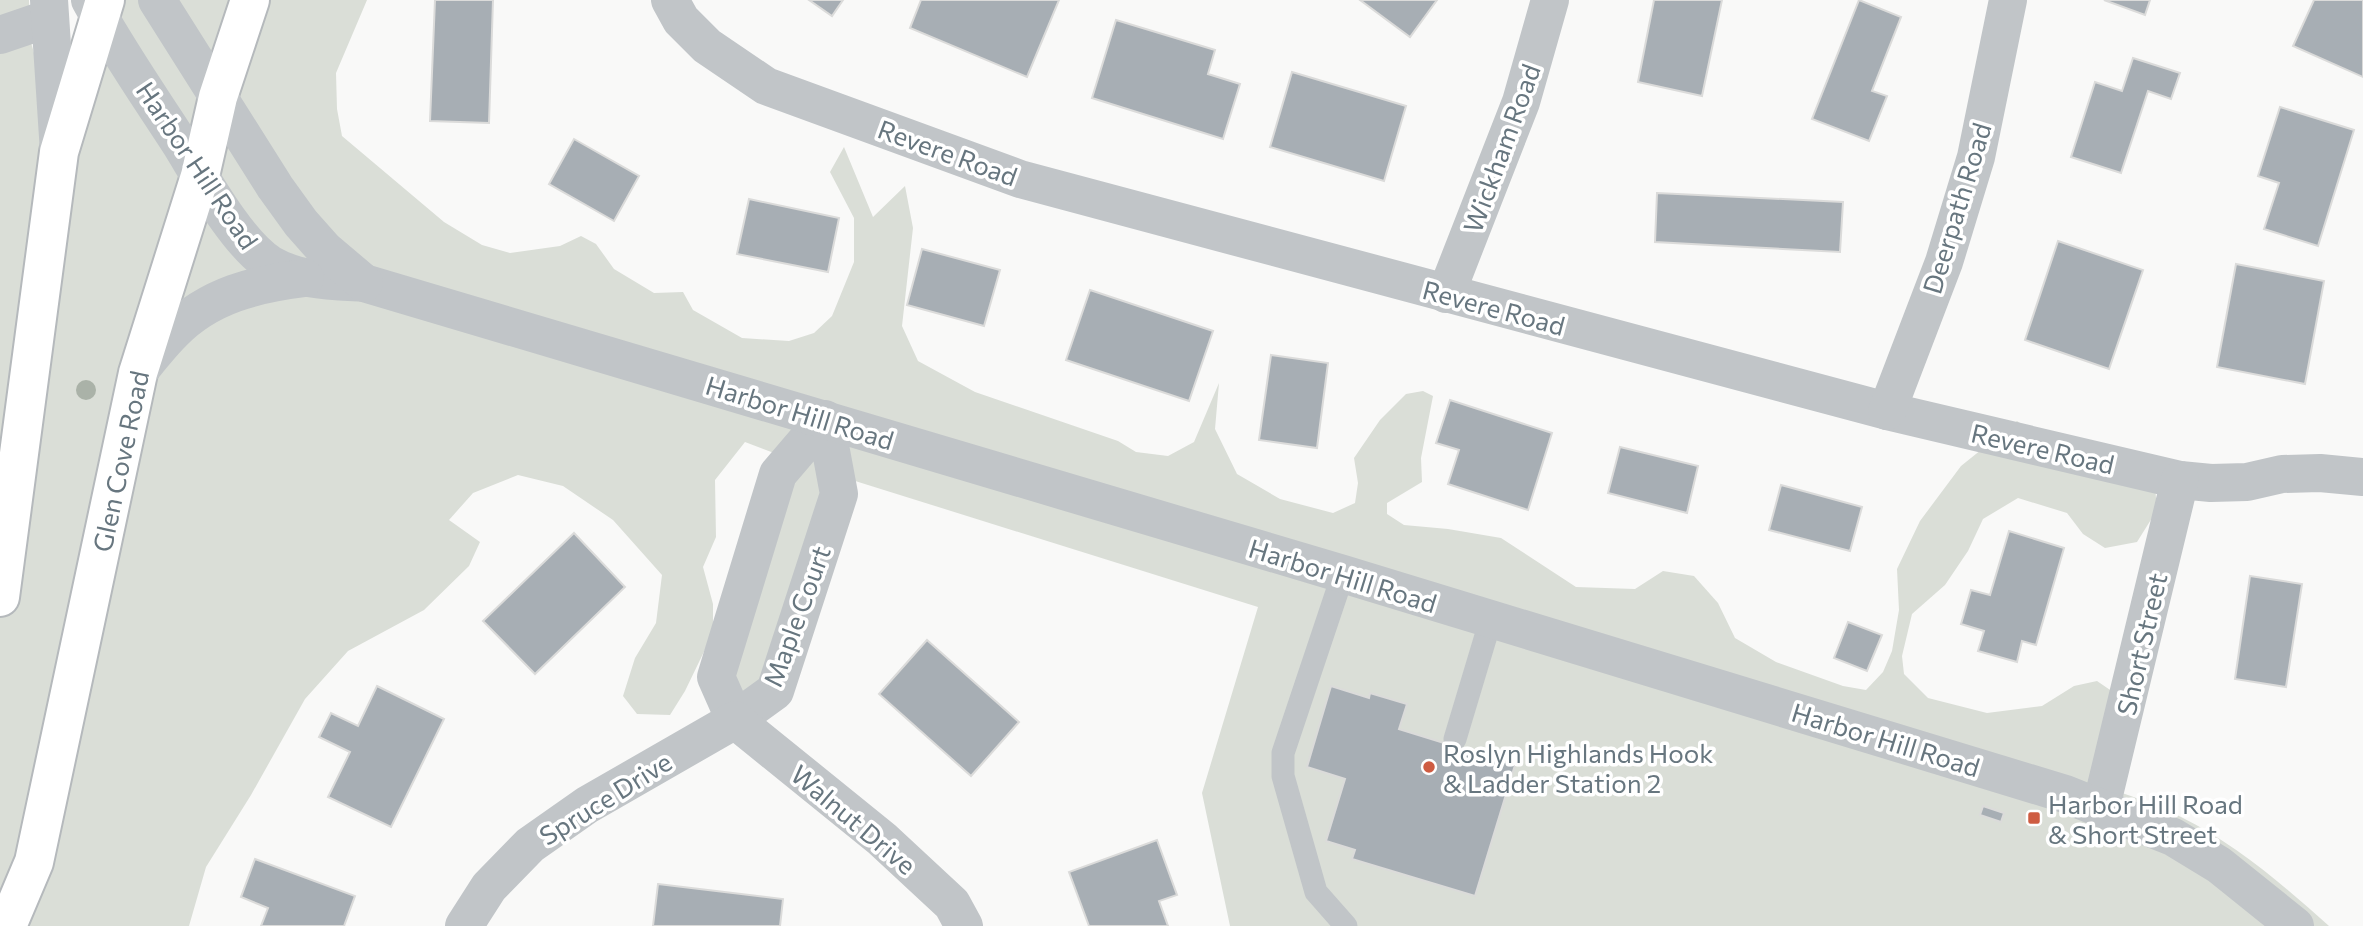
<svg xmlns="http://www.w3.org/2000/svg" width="2363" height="926" font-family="Commissioner,sans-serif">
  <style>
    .green { fill: #daded7 }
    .building { fill: #a7aeb4; stroke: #dbdbda; stroke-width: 2 }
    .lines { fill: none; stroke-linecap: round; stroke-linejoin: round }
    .primary-casing { stroke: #b5b9bc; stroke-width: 42 }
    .service { stroke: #c1c5c8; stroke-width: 23 }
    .minor { stroke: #c1c5c8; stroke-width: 38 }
    .tertiary { stroke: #c1c5c8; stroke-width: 38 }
    .primary { stroke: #fff; stroke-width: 38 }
    .tree { fill: #aab2a8 }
    .poi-dot { fill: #ce5c42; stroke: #fff; stroke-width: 2.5 }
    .labels { text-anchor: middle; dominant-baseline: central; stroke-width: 7; stroke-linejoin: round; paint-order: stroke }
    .street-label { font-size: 26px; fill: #67767f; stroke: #fff }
    .poi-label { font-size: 26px; fill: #67767f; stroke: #fff; text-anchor: start }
  </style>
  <rect width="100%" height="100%" fill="#f9f9f8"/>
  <!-- green -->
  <path class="green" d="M0 0H29L30 39 47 98 58 149 89 0H367L336 73 337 109 342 136 444 222 482 245 510 253 560 246 581 236 596 244 614 269 654 293 683 292 693 310 742 338 789 341 814 333 832 316 854 262V218L830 172 844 147 873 217 905 186 913 228 902 326 918 361 975 392 1118 441 1136 452 1168 456 1194 442 1219 383 1215 429 1237 474 1280 499 1333 513 1355 503 1358 483 1354 458 1380 420 1406 394 1423 391 1433 396 1421 458 1422 482 1387 503V514L1404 525 1448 529 1501 538 1576 587 1635 589 1663 571 1694 576 1718 603 1735 638 1776 662 1843 686 1866 690 1883 672 1892 651 1899 610 1897 569 1920 521 1961 466 2017 421 2053 446 2155 486 2157 510 2137 542 2105 548 2083 534 2067 513 2018 498 1983 519 1968 551 1945 585 1912 614 1902 656 1904 674 1928 698 1987 713 2042 706 2074 686 2097 681 2116 694 2100 785C2127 795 2156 804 2181 817 2236 844 2283 885 2329 926H1230L1202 793 1258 607 836 475 775 691 735 720 716 677 790 459 745 442 715 480 716 537 703 567 713 604V633L685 691 670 715 637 714 623 696 635 658 656 623 662 575 613 520 563 486 518 475 473 493 449 520 480 542 469 566 424 610 348 651 305 699 251 795 206 867 189 926H21L138 373 0 926Z"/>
  <!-- building -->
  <g class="building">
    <polygon points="435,0 493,0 489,123 430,121"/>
    <polygon points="809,0 843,0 832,16"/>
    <polygon points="921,0 1059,0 1027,77 910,28"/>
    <polygon points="1360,0 1437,0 1410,37"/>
    <polygon points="1654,0 1722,0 1702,96 1638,82"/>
    <polygon points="1859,0 1901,17 1872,91 1887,96 1869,141 1812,119"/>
    <polygon points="2104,0 2150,0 2145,15"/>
    <polygon points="2314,0 2363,0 2363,77 2293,46"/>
    <polygon points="1116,20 1215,50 1208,74 1240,84 1223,139 1092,98"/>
    <polygon points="2133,58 2180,73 2171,99 2148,91 2121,173 2071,157 2095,82 2122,91"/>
    <polygon points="1292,72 1406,106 1384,181 1270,147"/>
    <polygon points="2280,107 2354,130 2318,246 2264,229 2279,183 2258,176"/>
    <polygon points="574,139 639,176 614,221 549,184"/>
    <polygon points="1657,193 1843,202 1840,252 1655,242"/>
    <polygon points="749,199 839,218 828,272 737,254"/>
    <polygon points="2058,241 2143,270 2109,369 2025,340"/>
    <polygon points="922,249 1000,270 984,326 907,305"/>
    <polygon points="2236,264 2324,281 2305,384 2217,367"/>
    <polygon points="1090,290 1213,331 1189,401 1066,360"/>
    <polygon points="1271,355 1328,363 1317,448 1259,440"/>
    <polygon points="1450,400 1552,433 1528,510 1448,484 1459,450 1436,443"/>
    <polygon points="1620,447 1698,466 1687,513 1608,493"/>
    <polygon points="1781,485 1862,507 1850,551 1769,530"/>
    <polygon points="2009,531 2064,548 2036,645 2022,641 2017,662 1978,651 1984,631 1961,624 1971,590 1990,595"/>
    <polygon points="574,533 625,587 535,674 483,621"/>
    <polygon points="2250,576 2302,584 2286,687 2235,679"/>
    <polygon points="1848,622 1882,635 1867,671 1834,658"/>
    <polygon points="927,640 1019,722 971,776 879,694"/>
    <polygon points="377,686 444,719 391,827 328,797 350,752 319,737 331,713 358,726"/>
    <polygon points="1331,686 1369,698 1370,693 1407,704 1399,729 1515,765 1475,896 1352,859 1355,850 1326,841 1345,779 1307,767"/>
    <polygon points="1983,806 2004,813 2001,822 1980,815"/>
    <polygon points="1157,840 1177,895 1159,901 1168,926 1089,926 1069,872"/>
    <polygon points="255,859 355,896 344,926 261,926 268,908 241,897"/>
    <polygon points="658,884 783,899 780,926 653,926"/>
  </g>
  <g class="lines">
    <!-- primary casing -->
    <g class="primary-casing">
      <g id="primary">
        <polyline points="0,597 59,152 105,0"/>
        <polyline points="7,926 34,862 138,373 200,176 218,97 250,0"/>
      </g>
    </g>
    <!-- service -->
    <g class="service">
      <polyline points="1343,574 1283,753 1283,776 1316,892 1346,926"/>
      <polyline points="1455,739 1491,619"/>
    </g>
    <!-- minor -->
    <g class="minor">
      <polyline points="670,0 681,20 707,46 766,86 1020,179 1887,411 2180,480 2211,483 2247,482 2282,474 2320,473 2363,477"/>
      <polyline points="0,35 50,18"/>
      <polyline points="1446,294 1521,102 1550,0"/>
      <polyline points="1887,411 1944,262 1976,157 2008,0"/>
      <polygon points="825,419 839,494 775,691 735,720 716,677 778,474"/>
      <polyline points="2101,807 2180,480"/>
      <polyline points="464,926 489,887 530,845 587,805 735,720 882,839 952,904 964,926"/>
    </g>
    <!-- tertiary -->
    <g class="tertiary">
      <polyline points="49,0 59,152"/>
      <path d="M90 0C117 50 150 97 181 145 202 179 237 243 270 264 298 281 332 281 364 283L1343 574 2065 794 2173 837 2219 865 2295 926"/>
      <polyline points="157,0 275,187 301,223 325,250 364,283"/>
      <path d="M138 373C149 359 160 345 173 332 209 295 256 284 305 278"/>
    </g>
    <!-- primary -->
    <use href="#primary" class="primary"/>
  </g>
  <!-- trees -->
  <circle class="tree" cx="86" cy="390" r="10"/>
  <!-- markers -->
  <g class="poi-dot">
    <circle cx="1429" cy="767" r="7"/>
    <rect x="2027" y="811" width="14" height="14" rx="3.5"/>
  </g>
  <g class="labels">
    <!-- street labels -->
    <g class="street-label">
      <text transform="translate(1501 148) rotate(-70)">Wickham Road</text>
      <text transform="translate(948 152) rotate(20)">Revere Road</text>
      <text transform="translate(198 165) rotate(56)">Harbor Hill Road</text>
      <text transform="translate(1956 208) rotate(-73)">Deerpath Road</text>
      <text transform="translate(1494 307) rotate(15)">Revere Road</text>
      <text transform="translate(800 412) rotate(17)">Harbor Hill Road</text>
      <text transform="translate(2043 448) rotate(13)">Revere Road</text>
      <text transform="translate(120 461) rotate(-78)">Glen Cove Road</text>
      <text transform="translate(1343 575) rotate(17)">Harbor Hill Road</text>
      <text transform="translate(796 616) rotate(-70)">Maple Court</text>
      <text transform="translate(2141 644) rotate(-77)">Short Street</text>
      <text transform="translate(1886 739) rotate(17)">Harbor Hill Road</text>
      <text transform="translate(605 798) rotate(-32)">Spruce Drive</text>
      <text transform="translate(854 819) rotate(40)">Walnut Drive</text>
    </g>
    <!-- poi labels -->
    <g class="poi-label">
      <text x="1443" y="752">Roslyn Highlands Hook<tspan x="1443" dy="30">&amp; Ladder Station 2</tspan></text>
      <text x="2048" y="803">Harbor Hill Road<tspan x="2048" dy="30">&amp; Short Street</tspan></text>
    </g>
  </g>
</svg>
